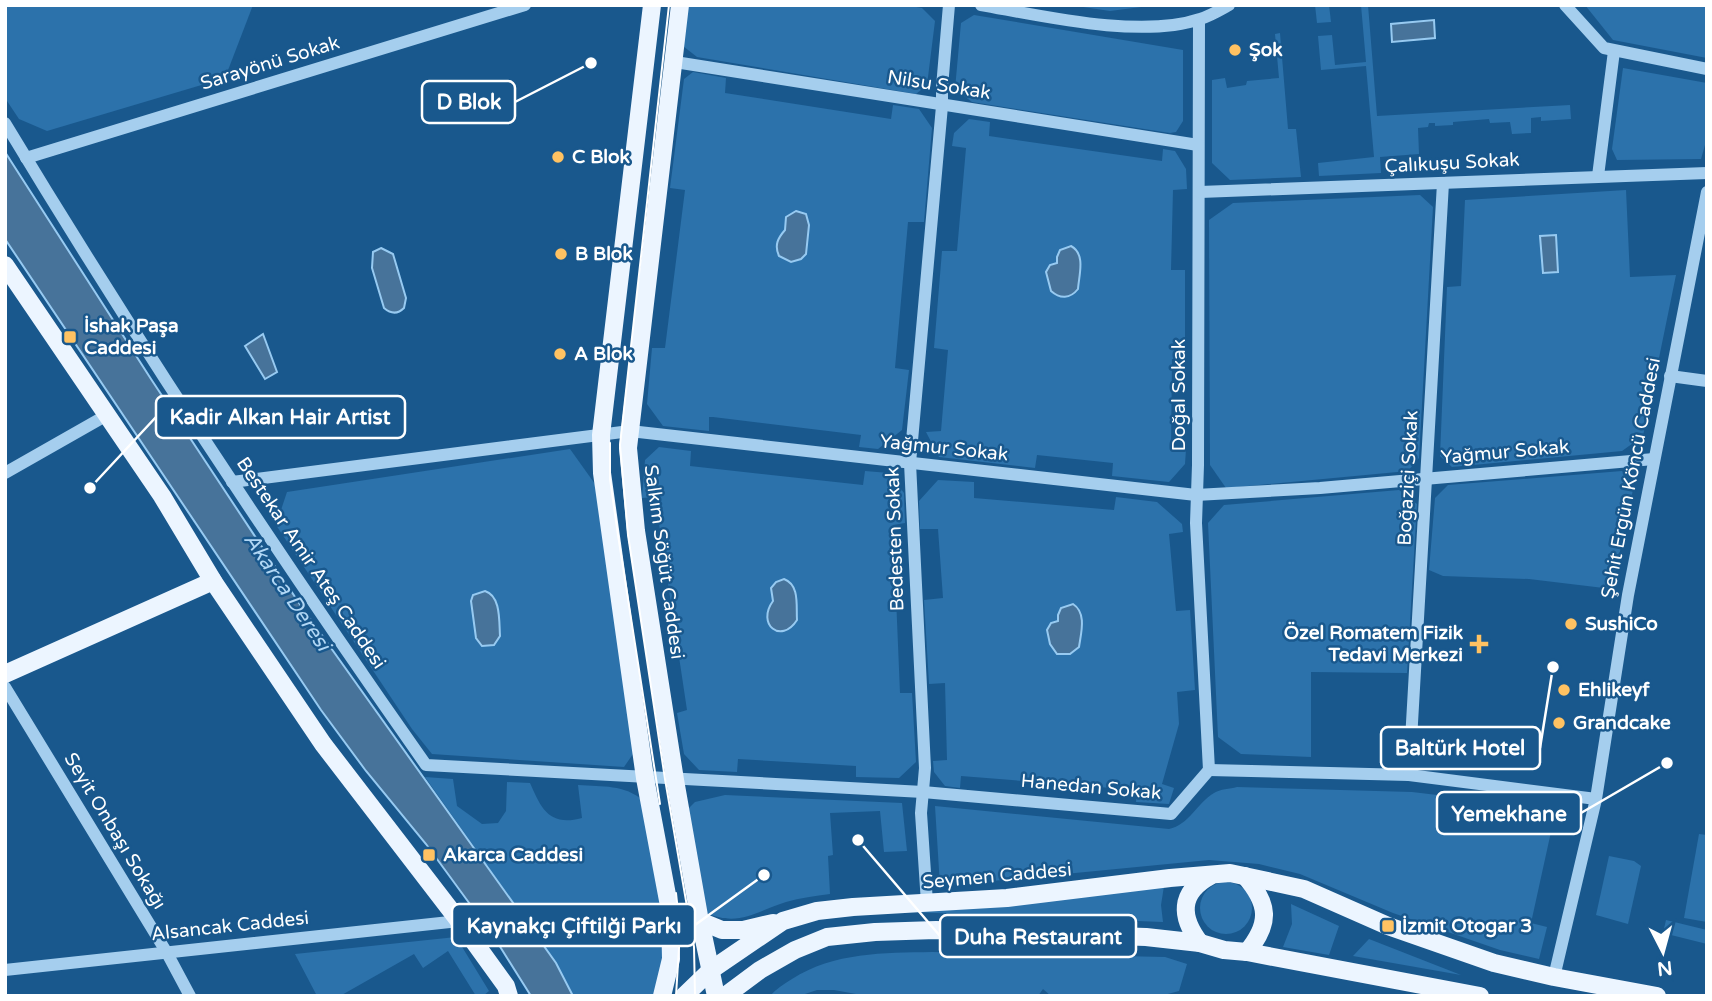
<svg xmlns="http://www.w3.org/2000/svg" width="1712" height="1001" font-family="'Varela Round',sans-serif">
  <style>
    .green { fill: #2c72ab }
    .water { fill: #47739a; stroke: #97caf1; stroke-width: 2 }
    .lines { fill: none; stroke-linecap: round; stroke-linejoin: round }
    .minor { stroke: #a5ceee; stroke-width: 12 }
    .major { stroke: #ecf5ff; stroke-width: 18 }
    .tram { stroke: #fff; stroke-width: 2 }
    .poi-dot { fill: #ffc262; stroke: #19588d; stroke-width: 2.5 }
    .labels { text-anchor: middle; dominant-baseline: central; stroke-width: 5; stroke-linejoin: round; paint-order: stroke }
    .poi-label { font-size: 19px; font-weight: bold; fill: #fff; stroke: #19588d; text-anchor: start }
    .street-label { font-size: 19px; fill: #fff; stroke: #19588d }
    .water-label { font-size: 21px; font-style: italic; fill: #b1d7f5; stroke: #19588d }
    .leader { fill: none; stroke: #fff; stroke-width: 2.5 }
    .callout-dot { fill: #fff; stroke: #19588d; stroke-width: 2.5 }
    .callout { fill: #19588d; stroke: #fff; stroke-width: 2.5 }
    .callout-label { font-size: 21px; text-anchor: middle; font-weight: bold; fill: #fff }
  </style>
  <rect width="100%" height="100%" fill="#19588d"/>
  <!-- green -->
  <g class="green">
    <polygon points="5,5 253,5 225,78 47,131 19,119 5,98"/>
    <polygon points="688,5 905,5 922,8 935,21 927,85 916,94 697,57 683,46"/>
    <polygon points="1070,5 1157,5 1110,11"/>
    <polygon points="1315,5 1329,5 1331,22 1317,23"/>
    <polygon points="1361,5 1368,5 1377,116 1570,105 1571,119 1541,121 1541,117 1531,118 1531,133 1512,134 1510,122 1490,123 1489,119 1453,122 1453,125 1435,126 1435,123 1429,123 1428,127 1418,128 1419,154 1380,157 1381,173 1319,176 1318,163 1374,157 1366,66 1321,70 1318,36 1332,35 1335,65 1366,62"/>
    <polygon points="1585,5 1707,5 1707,58 1613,40"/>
    <polygon points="974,15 1183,50 1183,121 1176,132 1170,133 972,102 955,89 961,23"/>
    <polygon points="1280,33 1288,129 1296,129 1301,177 1230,180 1212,163 1212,80 1225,78 1227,88 1246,85 1247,81 1279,78 1275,34"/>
    <polygon points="1623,68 1707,83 1707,138 1701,159 1617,160 1612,149"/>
    <polygon points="693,72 726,78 725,93 891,119 893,105 919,109 932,128 924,222 908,222 895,368 909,370 902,430 878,449 859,447 861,435 713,417 709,417 709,431 663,426 647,404 652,348 665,348 685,190 670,188 684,79"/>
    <polygon points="969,119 990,122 989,136 1162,161 1163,149 1175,151 1186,169 1187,189 1173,190 1171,270 1185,270 1185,358 1172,359 1171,449 1186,449 1185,464 1169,482 1112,476 1113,463 1037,455 1035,468 939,457 926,432 941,431 948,350 934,348 942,251 957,251 966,148 952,146 954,133"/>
    <polygon points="1626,190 1630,277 1676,275 1643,436 1622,451 1452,467 1440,456 1447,287 1461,286 1465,200"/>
    <polygon points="1420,195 1433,207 1419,458 1408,471 1226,488 1210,465 1209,220 1233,203"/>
    <polygon points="659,447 691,451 690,466 863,485 865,471 889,473 904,493 905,523 893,525 900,693 912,693 916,762 899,778 856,777 856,766 738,759 737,772 699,770 684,754 677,713 687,710 655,497 642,498 645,460"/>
    <polygon points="570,449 595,484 635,751 624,767 432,754 412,729 276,525 287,492"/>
    <polygon points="1622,471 1634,485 1612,589 1529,579 1443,576 1429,570 1435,498 1448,485"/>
    <polygon points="938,480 974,482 974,498 1114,510 1116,497 1157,502 1182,524 1183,532 1169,534 1176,611 1190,610 1195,690 1177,692 1179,724 1162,784 1174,788 1169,804 1136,802 1137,790 961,776 960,788 945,786 934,772 933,761 947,760 945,683 929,684 924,600 943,598 938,529 920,529 919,501"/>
    <polygon points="1399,490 1417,504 1407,673 1311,672 1311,757 1241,754 1218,737 1208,523 1224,505"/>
    <path d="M425 777 453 779 457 806 482 824 498 823 506 811 507 782 530 783C541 808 549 827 582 818L578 785C603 787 624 784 644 801L665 911V958L657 996H573L556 963Z"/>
    <path d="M1237 787 1412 792 1556 809 1531 923 1547 927 1539 959 1500 950 1393 913 1300 874 1259 864 1209 860 940 886 935 806 1169 829C1189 825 1197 803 1214 793 1220 789 1230 789 1237 787Z"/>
    <path d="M725 795 902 803 907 851 884 852 880 811 830 813 833 855 828 856 830 894C815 896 800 898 786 902 754 912 739 927 706 913L687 810 695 802Z"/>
    <polygon points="1699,834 1707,835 1707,922 1684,918"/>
    <polygon points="1609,856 1634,861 1641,866 1628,924 1596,915"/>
    <circle cx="1226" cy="908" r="26"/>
    <polygon points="1164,886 1161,905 1163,922 911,912"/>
    <polygon points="1291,904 1339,926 1329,955 1283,947 1292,924"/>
    <polygon points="1666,920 1707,930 1707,944 1663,933"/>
    <polygon points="456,937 489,991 483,996 476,996 448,951 423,968 414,954 340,996 317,996 295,954"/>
    <polygon points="1369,939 1461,975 1353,956"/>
    <path d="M932 952 1165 957 1187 964 1179 991 1164 995 1051 996 1043 989 1038 996H867L834 990H817L799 996H770C776 989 784 984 792 979 834 952 884 953 932 952Z"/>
  </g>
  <!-- water -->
  <g class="water">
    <polygon points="1434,20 1435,38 1392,42 1391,24"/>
    <polygon points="5,152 151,379 301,606 556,963 573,996 531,996 494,937 426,844 366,771 321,710 5,239"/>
    <path d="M796 211 806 214 809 225 806 254 801 259 791 262 779 256C774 245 778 238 785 230L786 217Z"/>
    <polygon points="1556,235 1558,272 1543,273 1540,236"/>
    <path d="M1071 246C1086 254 1079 275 1078 289 1070 299 1060 299 1051 291L1046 272 1050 265 1057 263V257L1060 250Z"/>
    <path d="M381 248 393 254 406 298 404 308C398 314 391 314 384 308L372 268 373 252Z"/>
    <polygon points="263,334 277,372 265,379 245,346"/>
    <path d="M784 579C800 585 796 606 797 620 781 645 756 624 773 601L771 588 776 582Z"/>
    <path d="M485 591C501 596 499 621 500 636L494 645 482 646 476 638 471 601 473 595Z"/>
    <path d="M1073 604C1087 613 1081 633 1079 647L1070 654H1057L1050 644 1047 630 1051 623 1058 621V615L1061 608Z"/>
  </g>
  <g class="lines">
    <!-- minor -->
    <g class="minor">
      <path d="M981 5C1043 16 1141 39 1200 19 1210 16 1220 10 1229 5"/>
      <polyline points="1565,5 1604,48 1707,69"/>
      <polyline points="1199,20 1198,465 1196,523 1209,770"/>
      <polyline points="675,62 1198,145"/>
      <path d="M5 123C137 342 279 556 426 765L923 792 1171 814 1209 770"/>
      <polyline points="26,158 525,5"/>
      <polyline points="1598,176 1614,51"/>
      <polyline points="1200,192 1707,173"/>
      <polyline points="1670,376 1707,381"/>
      <polyline points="5,473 107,415"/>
      <polyline points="232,482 630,431 1196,495 1320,488 1654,459"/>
      <polyline points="5,687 167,953 190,996"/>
      <polyline points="1209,770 1409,775 1596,799"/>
      <polyline points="1409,775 1443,183"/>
      <polyline points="927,903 921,813 925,768 910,463 942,106 942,87 949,5"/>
      <polyline points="5,970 459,921"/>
      <polyline points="1554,977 1596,799 1628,595 1707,192"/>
    </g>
    <!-- major -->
    <g class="major">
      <polyline points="652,5 601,435 602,473 645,778 670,911 671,959 662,996"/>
      <polyline points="680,5 628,448 636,531 675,780 699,916 716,996"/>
      <polyline points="5,265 162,496 213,581 323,744 459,921 506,986 509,996"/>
      <polyline points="5,674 213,581"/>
      <path d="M1245 876C1269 904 1271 923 1247 952"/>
      <polyline points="700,921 722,930 743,930 773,923"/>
      <path d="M1200 943C1180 917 1179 893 1210 876"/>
      <polyline points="684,996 711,970 783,921 817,911 853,907 1007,898 1170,878 1230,873 1304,889 1388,926 1494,963 1554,977 1657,996"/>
      <polyline points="725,996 760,970 795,950 827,937 875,932 936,930 1146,937 1200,943 1224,950 1247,952 1480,996"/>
    </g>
    <!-- tram -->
    <g class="tram">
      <polyline points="669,5 620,445 628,535 665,779 694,947 695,996"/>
      <polyline points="610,443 610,479 618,535 660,804"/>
      <polyline points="676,893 680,931 676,996"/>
    </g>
  </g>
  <!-- markers -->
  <g class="poi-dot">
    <circle cx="1235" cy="50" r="7"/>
    <circle cx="558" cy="157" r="7"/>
    <circle cx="561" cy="254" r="7"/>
    <rect x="63" y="330" width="14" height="14" rx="3.5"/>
    <circle cx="560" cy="354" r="7"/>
    <circle cx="1571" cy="624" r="7"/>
    <path d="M1475.5 633.5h7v7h7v7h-7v7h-7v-7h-7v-7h7z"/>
    <circle cx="1564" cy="690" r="7"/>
    <circle cx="1559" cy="723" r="7"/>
    <rect x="422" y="848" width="14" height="14" rx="3.5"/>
    <rect x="1381" y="919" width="14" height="14" rx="3.5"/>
  </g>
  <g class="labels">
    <!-- poi labels -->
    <g class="poi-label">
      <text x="1249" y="50">Şok</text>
      <text x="572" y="157">C Blok</text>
      <text x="575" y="254">B Blok</text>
      <text x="84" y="326">İshak Paşa<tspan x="84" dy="22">Caddesi</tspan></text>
      <text x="574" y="354">A Blok</text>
      <text x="1585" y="624">SushiCo</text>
      <text x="1463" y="633" text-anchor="end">Özel Romatem Fizik<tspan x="1463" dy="22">Tedavi Merkezi</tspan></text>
      <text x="1578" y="690">Ehlikeyf</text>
      <text x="1573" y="723">Grandcake</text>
      <text x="443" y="855">Akarca Caddesi</text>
      <text x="1402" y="926">İzmit Otogar 3</text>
    </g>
    <!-- street labels -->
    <g class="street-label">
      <text transform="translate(270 63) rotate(-17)">Sarayönü Sokak</text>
      <text transform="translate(939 85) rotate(9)">Nilsu Sokak</text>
      <text transform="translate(1452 163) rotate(-3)">Çalıkuşu Sokak</text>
      <text transform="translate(1179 395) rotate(-90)">Doğal Sokak</text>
      <text transform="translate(944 448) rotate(6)">Yağmur Sokak</text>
      <text transform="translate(1505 452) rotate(-5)">Yağmur Sokak</text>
      <text transform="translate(1408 478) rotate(-87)">Boğaziçi Sokak</text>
      <text transform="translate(1631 478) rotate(-79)">Şehit Ergün Köncü Caddesi</text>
      <text transform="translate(895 539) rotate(-92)">Bedesten Sokak</text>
      <text transform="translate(664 562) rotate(82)">Salkım Söğüt Caddesi</text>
      <text transform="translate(311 563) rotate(56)">Bestekar Amir Ateş Caddesi</text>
      <text transform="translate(1091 787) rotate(5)">Hanedan Sokak</text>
      <text transform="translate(115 831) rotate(59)">Seyit Onbaşı Sokağı</text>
      <text transform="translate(997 876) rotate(-5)">Seymen Caddesi</text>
      <text transform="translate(230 926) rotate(-6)">Alsancak Caddesi</text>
    </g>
    <!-- water labels -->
    <g class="water-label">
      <text transform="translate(287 592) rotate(56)">Akarca Deresi</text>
    </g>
  </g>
  <!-- callouts -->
  <path class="leader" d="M591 63L515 102M90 488L156 417M1553 667L1540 748M1667 763L1581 813M764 875L695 925M858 840L940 936"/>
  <g class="callout-dot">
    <circle cx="591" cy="63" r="7"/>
    <circle cx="90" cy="488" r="7"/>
    <circle cx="1553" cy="667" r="7"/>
    <circle cx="1667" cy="763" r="7"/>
    <circle cx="764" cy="875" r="7"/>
    <circle cx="858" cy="840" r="7"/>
  </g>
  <g class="callout">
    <rect x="422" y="81" width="93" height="42" rx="7"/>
    <rect x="156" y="396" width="249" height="42" rx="7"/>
    <rect x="1381" y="727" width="159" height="42" rx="7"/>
    <rect x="1437" y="792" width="144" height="42" rx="7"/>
    <rect x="452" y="904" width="243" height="42" rx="7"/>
    <rect x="940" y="915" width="196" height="42" rx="7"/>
  </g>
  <g class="callout-label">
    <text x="469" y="109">D Blok</text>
    <text x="280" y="424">Kadir Alkan Hair Artist</text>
    <text x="1460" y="755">Baltürk Hotel</text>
    <text x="1509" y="821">Yemekhane</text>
    <text x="574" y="933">Kaynakçı Çiftilği Parkı</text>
    <text x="1038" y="944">Duha Restaurant</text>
  </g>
  <!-- border -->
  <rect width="1712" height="1001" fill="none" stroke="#ffffff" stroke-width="14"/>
  <!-- north arrow -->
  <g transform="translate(1663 952) rotate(174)" stroke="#19588d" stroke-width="5" paint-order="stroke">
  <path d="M0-5L12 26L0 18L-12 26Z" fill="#ffffff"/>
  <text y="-10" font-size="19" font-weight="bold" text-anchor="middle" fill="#ffffff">N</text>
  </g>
</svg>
